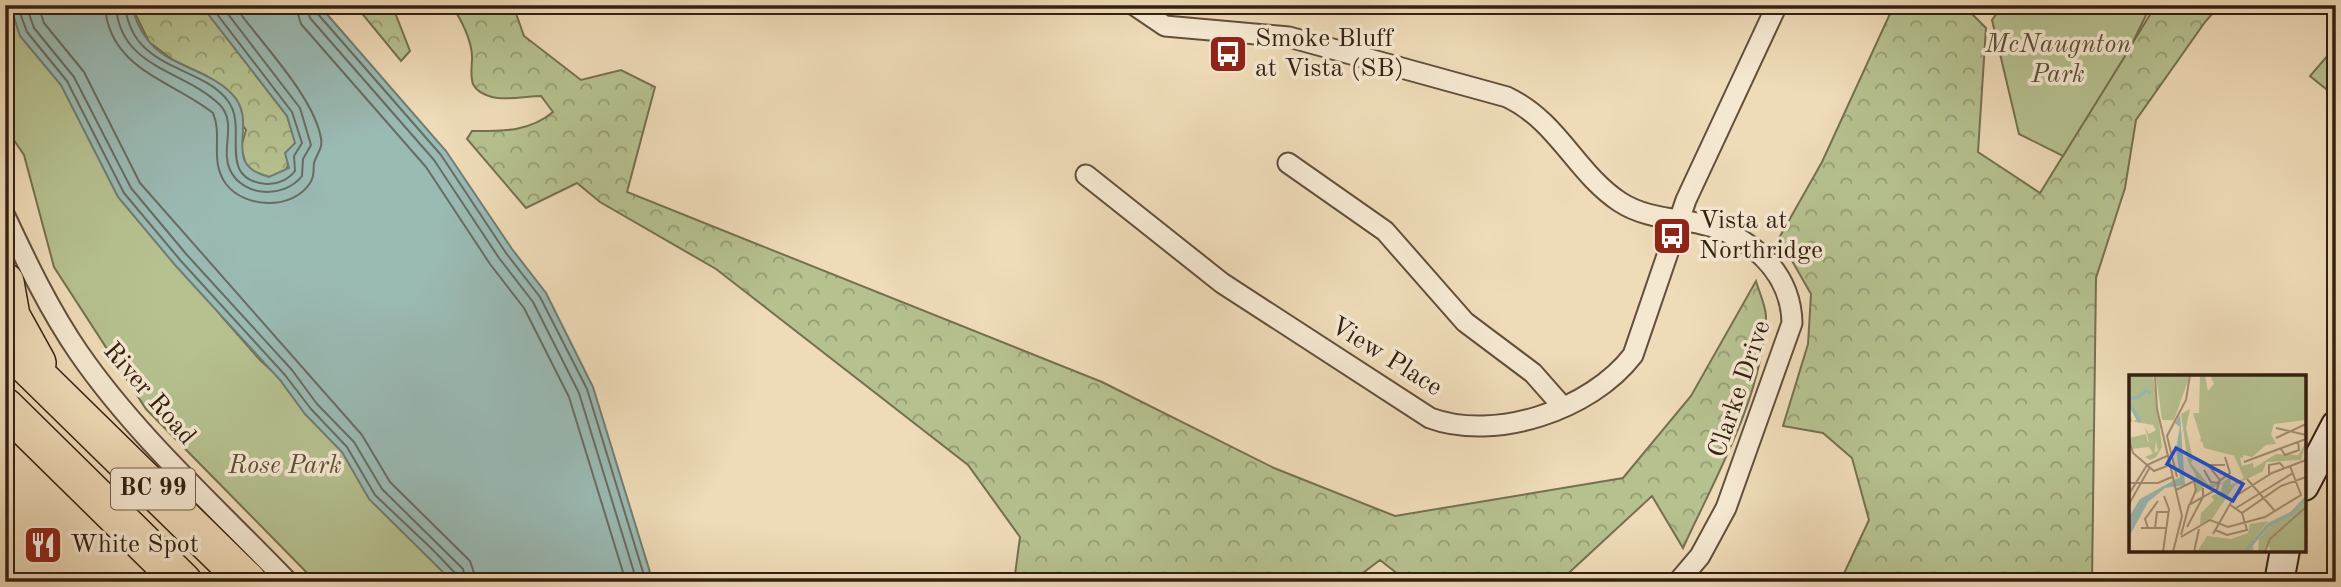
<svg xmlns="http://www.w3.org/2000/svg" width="2341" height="587" font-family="'Old Standard TT',serif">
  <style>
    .forest { fill: url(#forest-crowns); stroke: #757050; stroke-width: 2 }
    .green { fill: #b6c190; stroke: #757050; stroke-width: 2 }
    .water { fill: #9abab4; stroke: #717c73; stroke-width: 2 }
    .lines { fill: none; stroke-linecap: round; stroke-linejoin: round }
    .shore { stroke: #676d62; stroke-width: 2 }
    .street-casing { stroke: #634f3b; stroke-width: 23 }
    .secondary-casing { stroke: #342011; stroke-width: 32 }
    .highway-casing { stroke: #342011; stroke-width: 40 }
    .street { stroke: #f5e8d1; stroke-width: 19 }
    .secondary { stroke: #f5e8d1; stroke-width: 28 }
    .highway { stroke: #efdbb8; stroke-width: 37 }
    .labels { text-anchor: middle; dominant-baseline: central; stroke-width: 7; stroke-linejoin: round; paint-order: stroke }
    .shield { fill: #f5e8d1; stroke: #6e5c4b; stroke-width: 2 }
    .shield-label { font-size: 24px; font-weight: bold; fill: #342011 }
    .poi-label { font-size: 26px; fill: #342011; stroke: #f5e8d1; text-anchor: start }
    .park-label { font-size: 26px; font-style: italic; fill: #5b5037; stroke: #f5e8d1 }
    .street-label { font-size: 26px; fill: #342011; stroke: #f5e8d1 }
    .inset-river { fill: none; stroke: #9abab4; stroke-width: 3.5 }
    .inset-road { fill: none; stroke: #a49075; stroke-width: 2 }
    .view { fill: #1d4ed8; fill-opacity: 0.15; stroke: #1d4ed8; stroke-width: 3.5 }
    .inset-edge { fill: none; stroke: #342011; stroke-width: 3.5 }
  </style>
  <defs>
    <pattern id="forest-crowns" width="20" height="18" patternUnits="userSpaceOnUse" patternTransform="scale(1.75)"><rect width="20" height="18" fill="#b6c190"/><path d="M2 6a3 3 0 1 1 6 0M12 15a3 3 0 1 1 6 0" fill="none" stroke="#959c74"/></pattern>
  </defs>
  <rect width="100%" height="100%" fill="#efdbb8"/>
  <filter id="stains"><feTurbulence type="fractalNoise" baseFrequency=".00286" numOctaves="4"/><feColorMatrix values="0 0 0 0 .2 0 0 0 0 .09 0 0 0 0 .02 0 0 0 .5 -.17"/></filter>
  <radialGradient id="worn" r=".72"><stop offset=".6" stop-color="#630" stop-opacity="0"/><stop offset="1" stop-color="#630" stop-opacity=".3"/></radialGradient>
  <!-- forest -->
  <g class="forest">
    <polygon points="131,5 202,5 287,116 296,143 285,173 269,177 247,169 241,147 246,130 207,76 173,60 149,42"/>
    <polygon points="355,5 392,5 410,51 401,61"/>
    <path d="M450 5H513L524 36 581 80 621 70 655 87 627 192 1102 382 1274 468 1395 516 1623 478 1691 396 1756 281C1759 292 1766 306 1766 317 1762 398 1716 476 1683 548L1652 496 1559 582H1408L1380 560 1351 582H1014L1020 537 968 465 716 269 600 202 577 183 526 208 467 139 472 131C503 131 529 132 553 112L541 96C526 96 505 101 492 97 468 90 471 79 472 60 473 43 461 17 450 5Z"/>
    <polygon points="1894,5 1963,5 1986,28 1978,152 2040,193 2156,5 2220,5 2205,22 2136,120 2125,188 2096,278 2092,582 1840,582 1869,520 1852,458 1823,433 1783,426 1808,344 1811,294 1779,238 1822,162"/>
  </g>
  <!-- green -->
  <g class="green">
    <polygon points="5,5 19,5 222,317 260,360 310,406 451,582 316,582 146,409 54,267 24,155 5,127"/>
    <polygon points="2003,5 2151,5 2130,48 2063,156 2019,134 1992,20"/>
    <polygon points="2329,54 2336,60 2336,97 2310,76"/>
  </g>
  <!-- water -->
  <path class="water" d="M10 5H131C135 17 139 29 147 39 167 67 209 69 232 94 261 124 218 164 269 177L289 168 285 153 295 143 287 116 201 5H319L446 151 512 249 546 293 593 387 653 582H453L369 499 342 452 305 414 280 380 175 265 118 197 61 85 20 36Z"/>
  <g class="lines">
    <!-- shore -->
    <g class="shore">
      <polyline points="17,5 27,32 67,81 124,193 181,261 285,375 311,409 347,447 375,495 432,549 456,574 458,582"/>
      <polyline points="26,5 34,28 74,77 131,188 187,255 292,370 317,404 354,442 382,489 463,569 466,582"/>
      <polyline points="38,5 44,23 84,72 140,183 362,435 390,482 470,561 477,582"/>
      <path d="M105 5C108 69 173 81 213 113 223 136 209 161 226 184 245 209 293 210 310 183 315 176 313 170 314 163 317 153 323 149 321 138 313 95 260 42 234 5"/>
      <path d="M116 5C119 68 184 70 219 104 238 122 220 149 230 170 243 197 284 199 302 176L303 159 311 145 300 108 221 5"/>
      <path d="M125 5C132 72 201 64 228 101 249 128 215 179 266 184 277 185 289 179 295 171L294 156 302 143 292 112 210 5"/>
      <polyline points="295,5 301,24 426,167 490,264 524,308 569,397 626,582"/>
      <polyline points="306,5 310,18 434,160 499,258 533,302 579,393 637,582"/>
      <polyline points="315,5 317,13 441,155 506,253 540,297 587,389 646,582"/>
    </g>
    <!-- street casing -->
    <g class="street-casing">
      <g id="street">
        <path d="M1134 5 1165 26 1289 37 1507 97C1559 122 1575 172 1620 202 1643 217 1670 218 1697 223 1747 233 1791 270 1792 323L1726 508 1700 556 1678 582"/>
        <polyline points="1288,163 1385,231 1465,322 1533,373 1563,407"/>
        <path d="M1086 175 1222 283 1430 418C1495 442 1591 410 1633 355L1686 200 1777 5"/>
        <path d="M5 216C27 263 50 311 79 353 137 437 217 508 288 582"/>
      </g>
    </g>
    <!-- secondary casing -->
    <g class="secondary-casing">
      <g id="secondary">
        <polyline points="2304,486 2336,425"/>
        <polyline points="2279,582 2285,550"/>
      </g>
    </g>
    <!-- highway casing -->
    <g class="highway-casing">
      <g id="highway">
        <polyline points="5,282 11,316 37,363"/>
        <polyline points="5,344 248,582"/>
        <polyline points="5,407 183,582"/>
      </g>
    </g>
    <!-- street -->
    <use href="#street" class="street"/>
    <!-- secondary -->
    <use href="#secondary" class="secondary"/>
    <!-- highway -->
    <use href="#highway" class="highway"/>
  </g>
  <!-- icons -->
  <defs>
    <g id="bus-square" transform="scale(2.0125)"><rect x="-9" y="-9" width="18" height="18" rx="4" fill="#8f2418" stroke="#f5e8d1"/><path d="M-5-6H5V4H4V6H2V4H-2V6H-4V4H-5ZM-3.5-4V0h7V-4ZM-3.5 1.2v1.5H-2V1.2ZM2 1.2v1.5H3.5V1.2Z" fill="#fff"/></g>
    <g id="restaurant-square" transform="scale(2.0125)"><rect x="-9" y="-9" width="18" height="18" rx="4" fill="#8f2418" stroke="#f5e8d1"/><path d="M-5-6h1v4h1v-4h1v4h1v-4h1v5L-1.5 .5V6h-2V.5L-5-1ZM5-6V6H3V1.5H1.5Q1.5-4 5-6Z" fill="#fff"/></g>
  </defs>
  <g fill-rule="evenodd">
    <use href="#bus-square" x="1228" y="54"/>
    <use href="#bus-square" x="1672" y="236"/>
    <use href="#restaurant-square" x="43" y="545"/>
  </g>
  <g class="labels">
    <!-- shield labels -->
    <rect class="shield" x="111" y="468.5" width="84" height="41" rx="5"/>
    <g class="shield-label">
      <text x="153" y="489">BC 99</text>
    </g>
    <!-- poi labels -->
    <g class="poi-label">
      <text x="1255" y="39">Smoke Bluff<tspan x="1255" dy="30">at Vista (SB)</tspan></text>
      <text x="1699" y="221">Vista at<tspan x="1699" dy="30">Northridge</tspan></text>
      <text x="70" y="545">White Spot</text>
    </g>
    <!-- park labels -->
    <g class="park-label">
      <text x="2058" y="45">McNaugnton<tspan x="2058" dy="30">Park</tspan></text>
      <text x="285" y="466">Rose Park</text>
    </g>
    <!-- street labels -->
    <g class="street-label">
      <text transform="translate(1386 357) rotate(32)">View Place</text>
      <text transform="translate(1740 389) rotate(-71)">Clarke Drive</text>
      <text transform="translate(149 394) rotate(49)">River Road</text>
    </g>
  </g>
  <!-- overview -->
  <g transform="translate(2129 375)">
    <rect width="177" height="177" fill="#efdbb8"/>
    <path d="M0 0H24L33 72 27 82 21 85 16 82 29 76 27 66 20 67 16 52 20 59 27 55 24 50 0 46V39L4 47 8 44 0 32ZM27 0H61L45 45H33ZM71 0H76L79 16 85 9 81 0H177V45L145 49 142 59 147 69 137 70 123 82 110 79 113 91 124 88 125 93 147 79 169 80 177 68 172 85 137 87 134 96 106 110 83 144 71 149 72 138 85 125 82 121 92 117 94 107 101 102 102 110 115 103 104 78 71 66 74 58 66 40 70 38ZM61 34 57 53 64 85 62 88 79 109 93 108 82 114 74 111 75 118 72 115 65 120 67 101 59 87 52 39ZM177 124 174 177H136L141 176 139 168 135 177H129L130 164 142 149 163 139ZM139 146 123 166 125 177H68L78 161 102 164 119 158 121 149Z" fill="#b6c190"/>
    <path d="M64 38H109V43L114 44V83L75 73ZM17 59 19 67 27 66 25 80 20 72 3 74 0 63ZM177 162V177H151V163Z" fill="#b6c190"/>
    <path d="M51 40 56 110 36 113 19 127 0 162V142L11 124 51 102 47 74 51 52 46 48Z" fill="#9abab4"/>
    <path class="inset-river" d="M0 23H8L17 16 22 18M0 28 11 47M116 177 139 150 163 138 177 123"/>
    <path class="inset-road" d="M26 0 28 34 53 141 44 177M147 53 177 60M147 63 177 49M0 65 4 78 25 96 38 91M152 74 156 80 170 75 169 66M115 87 177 64M75 95 82 107 88 108 101 98 96 82M140 100V90L151 88 155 93M48 102 38 61 57 25 61 0M118 104 145 135M91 105 79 90H96M0 108H29L43 102M47 115 65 106 67 115 61 129M0 119 18 90 40 80M0 129 21 92M107 133 164 98M113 138 152 111 177 102M58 152 74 122V113M12 153H38M19 153 16 144 29 126M26 153 28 137H40M86 155 98 160 118 155 113 138 100 129M84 159 105 122 143 98 177 85M52 160 60 130 88 114 91 105M52 162 81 145 99 152 136 142 172 120 161 91M34 177 40 134 35 121M65 177 70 154M136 177 141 164 177 132"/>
    <path class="view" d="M47 73 114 109 104 126 38 89Z"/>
    <rect width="177" height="177" class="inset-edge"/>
  </g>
  <!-- margin -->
  <rect width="2341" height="587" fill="none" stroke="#efdbb8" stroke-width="28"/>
  <rect x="7" y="7" width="2327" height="573" fill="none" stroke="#342011" stroke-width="3.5"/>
  <rect x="14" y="14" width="2313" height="559" fill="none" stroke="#342011" stroke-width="2"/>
  <rect width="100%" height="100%" filter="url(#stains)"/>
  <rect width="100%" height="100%" fill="url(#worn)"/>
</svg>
